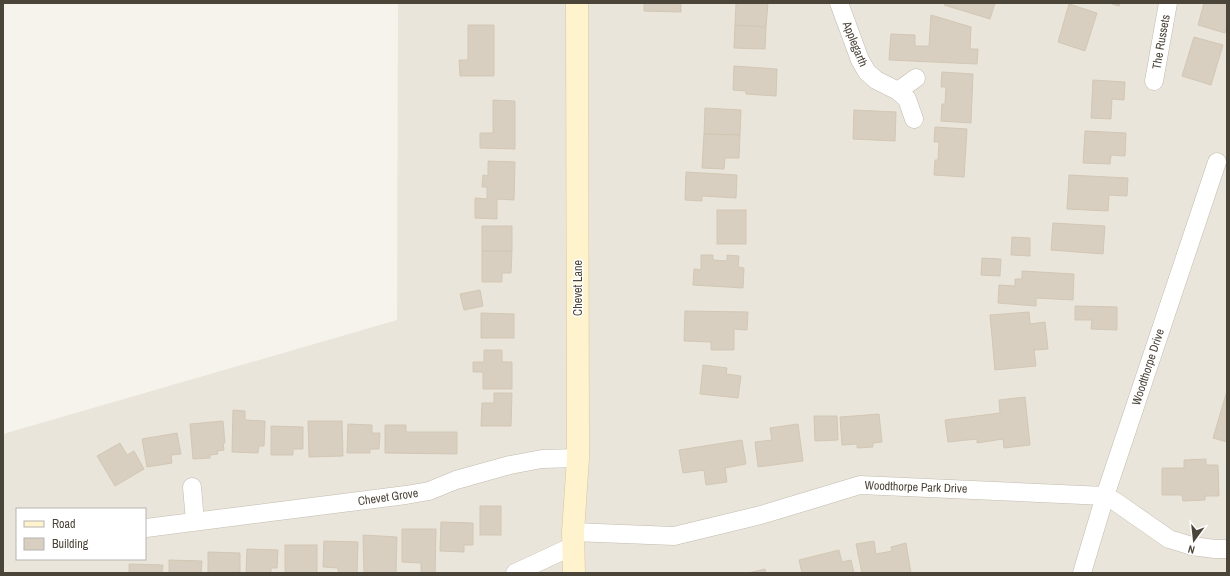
<svg xmlns="http://www.w3.org/2000/svg" width="1230" height="576" font-family="'Archivo Narrow',sans-serif">
  <style>
    .residential { fill: #eae5da; fill-rule: evenodd }
    .building { fill: #d8cfc1; stroke: #d3c7b4 }
    .lines { fill: none; stroke-linecap: round; stroke-linejoin: round }
    .street-casing { stroke: #c2bbae; stroke-width: 19 }
    .secondary-casing { stroke: #d6c79b; stroke-width: 23 }
    .street { stroke: #fff; stroke-width: 18 }
    .secondary { stroke: #fff3cd; stroke-width: 22 }
    .labels { text-anchor: middle; dominant-baseline: central; stroke-width: 3; stroke-linejoin: round; paint-order: stroke }
    .street-label { font-size: 12px; fill: #4b4439; stroke: #fff }
  </style>
  <rect width="100%" height="100%" fill="#f6f3ec"/>
  <!-- residential -->
  <path class="residential" d="M398 3H1227V573H3V434L397 320ZM17 509H145V559H17Z"/>
  <!-- building -->
  <g class="building">
    <polygon points="644,3 681,3 681,12 644,11"/>
    <polygon points="736,3 768,3 766,27 735,25"/>
    <polygon points="945,3 995,3 990,19 944,5"/>
    <polygon points="1109,3 1120,3 1119,6"/>
    <polygon points="1204,3 1227,3 1227,27 1225,33 1198,25"/>
    <polygon points="1069,4 1097,13 1085,51 1058,42"/>
    <polygon points="931,15 971,27 970,49 978,49 977,64 889,60 891,34 915,35 915,46 929,46"/>
    <polygon points="468,25 494,25 494,76 460,76 459,60 468,60"/>
    <polygon points="735,25 766,27 765,49 734,48"/>
    <polygon points="1194,37 1223,45 1211,85 1182,76"/>
    <polygon points="734,66 777,69 776,96 746,94 746,91 733,90"/>
    <polygon points="942,72 973,74 971,123 941,121 942,104 945,104 946,87 941,87"/>
    <polygon points="1093,80 1125,82 1124,100 1112,99 1111,119 1091,118"/>
    <polygon points="493,100 515,101 515,149 480,148 480,133 493,133"/>
    <polygon points="705,108 741,110 740,135 704,134"/>
    <polygon points="854,110 896,112 895,141 853,139"/>
    <polygon points="935,127 967,129 964,177 934,175 935,160 938,160 939,142 934,142"/>
    <polygon points="1085,131 1126,133 1125,156 1111,155 1110,164 1083,163"/>
    <polygon points="704,134 740,135 739,158 725,158 724,169 702,168"/>
    <polygon points="488,161 515,162 514,200 497,199 497,219 475,218 475,198 487,199 487,187 482,187 483,175 488,176"/>
    <polygon points="686,172 737,175 736,198 702,196 702,201 685,200"/>
    <polygon points="1069,175 1128,178 1127,196 1109,195 1108,211 1067,209"/>
    <rect x="717" y="210" width="29" height="34"/>
    <polygon points="1053,223 1105,226 1103,254 1051,250"/>
    <rect x="482" y="226" width="30" height="25"/>
    <polygon points="1012,237 1030,238 1030,256 1011,255"/>
    <polygon points="482,251 512,251 511,273 502,273 502,282 482,282"/>
    <polygon points="701,255 713,255 713,260 727,261 727,255 739,256 738,267 744,268 743,288 693,285 694,269 701,270"/>
    <polygon points="982,258 1001,259 1000,276 981,275"/>
    <polygon points="1022,271 1074,274 1073,300 1036,298 1036,306 998,303 999,285 1015,286 1015,279 1022,279"/>
    <polygon points="480,290 483,306 464,310 460,294"/>
    <polygon points="1075,306 1117,307 1117,330 1091,329 1092,320 1075,320"/>
    <polygon points="685,311 748,312 747,330 734,329 734,350 711,350 711,342 684,341"/>
    <polygon points="1029,312 1030,324 1045,322 1048,349 1034,350 1036,366 995,370 990,315"/>
    <polygon points="481,313 514,314 514,338 481,338"/>
    <polygon points="484,350 502,350 502,362 512,362 512,389 483,389 483,372 473,372 473,362 484,362"/>
    <polygon points="703,365 727,368 726,374 741,376 738,398 700,394"/>
    <polygon points="1227,391 1227,442 1213,438"/>
    <polygon points="494,393 512,393 511,426 481,426 482,403 494,403"/>
    <polygon points="1025,397 1030,445 1004,448 1003,439 977,443 977,439 948,442 945,420 1000,413 999,400"/>
    <polygon points="233,410 245,411 245,420 265,421 264,446 259,446 258,453 232,452"/>
    <polygon points="879,414 882,442 873,443 873,447 857,448 857,444 842,445 840,417"/>
    <polygon points="814,416 837,416 838,440 815,441"/>
    <polygon points="223,421 225,443 223,443 224,450 217,451 218,454 210,455 210,458 193,459 190,424"/>
    <polygon points="308,421 342,421 343,456 309,457"/>
    <polygon points="348,424 372,425 372,433 380,433 379,449 370,449 370,453 347,453"/>
    <polygon points="798,424 803,461 758,467 755,442 772,440 770,428"/>
    <polygon points="385,425 406,425 406,432 457,432 457,454 385,453"/>
    <polygon points="271,426 303,427 303,449 293,449 293,455 271,455"/>
    <polygon points="177,433 181,454 171,455 172,463 147,467 142,439"/>
    <polygon points="742,440 746,464 725,468 727,482 706,485 704,470 683,473 679,450"/>
    <polygon points="120,443 127,455 134,451 144,469 115,486 97,456"/>
    <polygon points="1206,459 1206,465 1218,465 1219,496 1205,496 1205,500 1183,501 1182,495 1162,495 1162,468 1184,468 1184,460"/>
    <rect x="480" y="506" width="21" height="29"/>
    <polygon points="441,522 473,523 473,545 464,545 464,552 440,551"/>
    <polygon points="402,529 436,529 435,573 421,573 421,563 402,562"/>
    <polygon points="363,535 397,537 396,573 364,572"/>
    <polygon points="324,541 358,542 357,573 338,573 338,568 323,567"/>
    <polygon points="874,541 876,554 892,551 891,547 906,543 911,573 862,573 856,544"/>
    <rect x="285" y="545" width="32" height="28"/>
    <polygon points="247,549 278,550 277,568 271,568 271,573 246,573"/>
    <polygon points="839,550 842,562 851,560 854,573 802,573 799,560"/>
    <polygon points="208,552 240,553 240,572 232,572 231,573 208,573"/>
    <polygon points="169,560 202,561 201,573 169,573"/>
    <polygon points="129,564 163,565 162,573 129,573"/>
    <polygon points="765,569 766,573 748,573"/>
  </g>
  <g class="lines">
    <!-- street casing -->
    <g class="street-casing">
      <g id="street">
        <polyline points="839,3 860,60 867,72 876,80 898,91 907,99 914,119"/>
        <polyline points="1154,81 1168,3"/>
        <polyline points="898,91 916,78"/>
        <polyline points="192,487 195,521"/>
        <polyline points="146,528 406,495 429,491 456,480 510,465 542,459 578,458"/>
        <polyline points="573,532 674,536 761,515 860,485 1105,496 1116,502 1169,539 1192,546 1215,549 1227,549"/>
        <polyline points="515,573 573,546"/>
        <polyline points="1082,573 1105,496 1217,162"/>
      </g>
    </g>
    <!-- secondary casing -->
    <g class="secondary-casing">
      <polyline id="secondary" points="574,573 573,532 578,458 577,3"/>
    </g>
    <!-- street -->
    <use href="#street" class="street"/>
    <!-- secondary -->
    <use href="#secondary" class="secondary"/>
  </g>
  <g class="labels">
    <!-- street labels -->
    <g class="street-label">
      <text transform="translate(1161 42) rotate(-80)">The Russets</text>
      <text transform="translate(855 44) rotate(68)">Applegarth</text>
      <text transform="translate(578 288) rotate(-90)">Chevet Lane</text>
      <text transform="translate(1148 367) rotate(-72)">Woodthorpe Drive</text>
      <text transform="translate(916 487) rotate(2)">Woodthorpe Park Drive</text>
      <text transform="translate(388 497) rotate(-8)">Chevet Grove</text>
    </g>
  </g>
  <!-- border -->
  <rect width="1230" height="576" fill="none" stroke="#4b4439" stroke-width="8"/>
  <!-- legend -->
  <rect x="16" y="508" width="130" height="52" fill="#ffffff" stroke="#b7b4b0"/>
  <rect x="24" y="521" width="20" height="6" fill="#fff3cd" stroke="#b7b4b0"/>
  <text x="52" y="528" font-size="12" fill="#4b4439">Road</text>
  <rect x="24" y="538" width="20" height="12" fill="#d8cfc1" stroke="#b7b4b0"/>
  <text x="52" y="548" font-size="12" fill="#4b4439">Building</text>
  <!-- north arrow -->
  <g transform="translate(1194 540) rotate(195)" stroke="#ffffff" stroke-width="3" paint-order="stroke">
  <path d="M0-3L7 15L0 10L-7 15Z" fill="#4b4439"/>
  <text y="-6" font-size="11" font-weight="bold" text-anchor="middle" fill="#4b4439">N</text>
  </g>
</svg>
